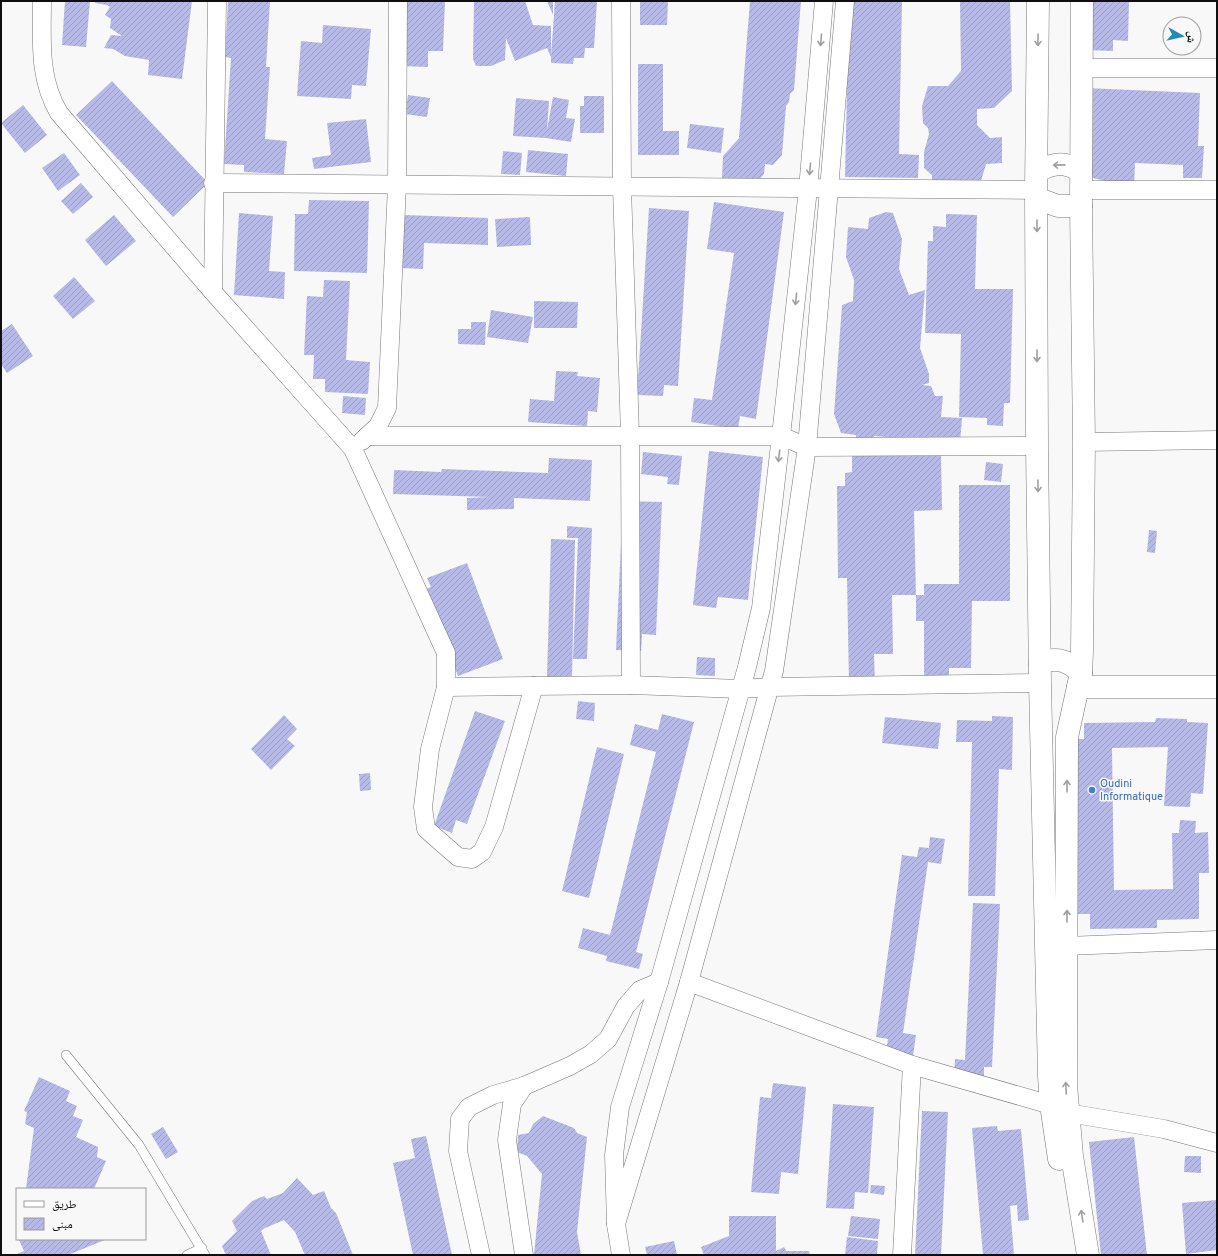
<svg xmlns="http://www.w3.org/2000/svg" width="1218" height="1256" font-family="Overpass,'Noto Naskh Arabic',sans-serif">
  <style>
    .building { fill: url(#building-hatch) }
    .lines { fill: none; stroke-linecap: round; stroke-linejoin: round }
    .service-casing { stroke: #777778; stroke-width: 10 }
    .minor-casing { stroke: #777778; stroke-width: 19 }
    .tertiary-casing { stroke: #777778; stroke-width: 23 }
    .service { stroke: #fff; stroke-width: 9 }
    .minor { stroke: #fff; stroke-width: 18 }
    .tertiary { stroke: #fff; stroke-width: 22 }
    .oneway { stroke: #9f9f9f }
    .shop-dot { fill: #3f7fe0; stroke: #f8f8f9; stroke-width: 1.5 }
    .labels { text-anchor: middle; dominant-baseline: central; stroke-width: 3; stroke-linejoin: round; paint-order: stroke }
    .shop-label { font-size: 11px; fill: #366cbe; stroke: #f8f8f9; text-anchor: start }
  </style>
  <defs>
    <pattern id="building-hatch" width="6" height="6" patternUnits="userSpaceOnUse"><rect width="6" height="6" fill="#b7b9e6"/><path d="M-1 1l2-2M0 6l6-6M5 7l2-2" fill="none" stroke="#9c9ec4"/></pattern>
  </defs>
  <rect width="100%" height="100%" fill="#f8f8f9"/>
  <!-- building -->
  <g class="building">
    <polygon points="65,1 90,1 86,47 62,45"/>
    <polygon points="95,1 192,1 182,79 148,75 149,60 125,56 113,49 104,48 111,35 122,36 110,28 111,19 105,15 110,7 107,5 95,3"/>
    <polygon points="228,1 270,1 266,67 270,67 265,139 287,141 284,174 244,172 244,165 224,164 231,58 225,57"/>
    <polygon points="403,1 445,1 443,51 428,51 428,67 400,66"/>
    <polygon points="474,1 525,1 533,25 551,26 551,56 555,1 597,1 594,48 585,48 584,58 574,58 573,64 551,63 551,57 547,48 515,61 506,38 505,60 491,66 476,66 473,59"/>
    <polygon points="547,1 553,1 553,15"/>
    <polygon points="640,1 668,1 667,25 640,25"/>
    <polygon points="750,1 801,1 794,90 790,94 789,102 786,106 782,155 773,165 765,164 764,174 758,181 722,178 723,156 739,138"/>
    <polygon points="849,1 902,1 899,154 919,155 918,178 845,177"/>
    <polygon points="960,1 1010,1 1012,91 994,108 977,109 977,125 990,138 1002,137 1002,163 986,164 981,181 932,182 932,175 924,168 924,152 929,134 928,128 923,123 922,106 928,86 948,86 961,71"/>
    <polygon points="1086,1 1129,1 1128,41 1113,40 1113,51 1085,50"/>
    <polygon points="323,25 371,29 366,86 352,85 351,99 297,96 301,41 322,43"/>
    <polygon points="638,64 663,64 663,131 679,131 679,155 638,155"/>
    <polygon points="112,81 208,183 173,217 76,115"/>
    <polygon points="1086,88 1200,93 1198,146 1204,146 1202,178 1183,178 1183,165 1135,163 1134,188 1089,177"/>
    <polygon points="408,95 430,98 427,117 405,114"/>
    <polygon points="584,96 604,96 604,133 580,133 580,106 584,106"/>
    <polygon points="553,97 569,100 566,118 575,119 571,142 546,138 513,136 516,98 549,101 547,130"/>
    <polygon points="23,105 47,135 25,153 1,123"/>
    <polygon points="366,119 371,162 314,169 312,158 331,155 327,123"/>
    <polygon points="690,124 724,128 721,153 687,148"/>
    <polygon points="528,150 568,154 566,176 526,172"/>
    <polygon points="503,151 522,153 520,175 501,174"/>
    <polygon points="64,153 80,175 58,191 42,168"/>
    <polygon points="81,183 93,197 73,214 61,201"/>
    <polygon points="309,200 369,201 367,273 294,271 295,214 308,214"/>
    <polygon points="714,202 784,212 756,419 740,416 738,429 691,422 694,398 712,400 734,253 707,249"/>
    <polygon points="649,208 689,211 678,386 664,385 663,396 637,395"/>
    <polygon points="886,212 893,213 902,239 899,269 909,295 925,290 920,348 929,374 929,383 922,385 931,386 935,396 943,396 941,417 962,418 960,443 874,436 875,456 941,455 942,510 914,511 916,595 892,595 893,654 874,654 875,683 849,684 847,578 838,578 837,486 845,486 845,473 852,472 852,454 856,454 856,435 841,433 834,414 842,305 853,301 854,280 846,257 848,227 868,229 869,218"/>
    <polygon points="239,213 273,216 269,271 285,272 284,299 234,295"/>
    <polygon points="946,214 977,215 975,289 1013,289 1010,403 1004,403 1003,426 987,425 987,418 959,417 961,334 925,333 928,241 933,241 933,226 946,227"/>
    <polygon points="114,215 136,241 106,266 85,240"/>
    <polygon points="404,215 488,218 488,245 424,243 423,269 402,268"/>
    <polygon points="530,217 531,245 497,247 495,219"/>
    <polygon points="74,277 95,301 73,319 53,296"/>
    <polygon points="324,280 350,281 346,360 370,362 368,394 325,392 325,379 313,379 314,355 304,355 307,296 323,297"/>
    <polygon points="534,301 578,302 577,328 534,328"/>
    <polygon points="491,310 533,317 528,343 487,337"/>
    <polygon points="471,322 486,322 485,345 458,344 458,329 471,329"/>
    <polygon points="12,324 33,356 7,373 1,364 1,331"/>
    <polygon points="556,371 578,372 577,376 600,378 597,412 588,411 587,426 528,422 530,399 554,401"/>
    <polygon points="343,396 366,398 365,415 342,413"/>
    <polygon points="709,451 763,457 748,600 718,597 716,608 693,605"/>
    <polygon points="643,452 682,456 679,485 667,484 668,477 641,474"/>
    <polygon points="549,458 592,460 590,501 514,498 514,509 467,510 467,498 490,497 393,494 394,470 441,472 442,469 548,473"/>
    <polygon points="986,462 1003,464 1001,482 984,480"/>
    <polygon points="959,485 1010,485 1010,601 972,601 971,668 949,668 949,684 924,684 924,621 916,621 916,595 924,595 924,584 959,584"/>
    <polygon points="623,501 662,502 656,635 642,634 641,651 616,650"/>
    <polygon points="567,526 592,528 587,659 573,659 578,538 567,538"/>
    <polygon points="1149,530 1157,531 1155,553 1147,552"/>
    <polygon points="551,539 575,540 572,678 547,677"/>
    <polygon points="467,563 503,659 458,676 425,589 431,587 427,578"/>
    <polygon points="697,657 715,658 715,676 696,675"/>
    <polygon points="578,701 595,703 594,721 576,719"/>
    <polygon points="475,711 505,721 467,824 456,820 452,833 434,826"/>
    <polygon points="662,714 694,722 636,952 643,954 639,969 606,961 607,956 578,948 583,928 610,935 656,752 630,745 635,724 658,730"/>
    <polygon points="284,715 297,729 287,739 295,746 271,770 251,749"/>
    <polygon points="992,716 1013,717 1012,770 999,769 995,896 968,896 972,742 956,742 957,720 992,721"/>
    <polygon points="885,717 941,723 938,749 882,743"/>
    <polygon points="1156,718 1187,719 1187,722 1208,723 1203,794 1191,793 1190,807 1164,806 1168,747 1112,748 1114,890 1173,889 1172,833 1179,833 1180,820 1196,821 1195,833 1208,832 1209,873 1199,873 1199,919 1157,920 1157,928 1090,929 1090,914 1075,914 1071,739 1084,739 1084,723 1155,722"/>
    <polygon points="597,747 624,754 589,898 562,891"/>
    <polygon points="370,773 371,790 360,791 359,774"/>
    <polygon points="930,837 945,839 941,864 928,862 903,1033 916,1035 913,1056 886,1052 888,1039 876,1037 902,855 917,857 919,847 929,848"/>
    <polygon points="973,903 1000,904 992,1067 984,1067 984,1080 954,1078 955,1059 965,1060"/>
    <polygon points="39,1077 70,1091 66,1101 77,1106 73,1116 83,1120 76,1137 98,1147 97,1157 106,1161 94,1189 26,1189 34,1128 25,1124 27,1112 24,1111"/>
    <polygon points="773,1083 806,1087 798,1174 781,1172 779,1194 751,1192 760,1097 771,1098"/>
    <polygon points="833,1104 874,1107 868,1193 855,1192 854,1209 826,1208"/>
    <polygon points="922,1111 948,1112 941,1255 915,1255"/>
    <polygon points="543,1116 574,1128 577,1133 587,1137 577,1232 581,1255 534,1255 542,1174 527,1156 517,1152 518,1135 529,1133 533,1124"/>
    <polygon points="997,1126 998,1131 1021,1129 1029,1220 1018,1221 1017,1205 1010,1206 1014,1255 983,1255 972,1128"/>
    <polygon points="163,1127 178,1152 166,1159 151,1134"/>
    <polygon points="426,1136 452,1255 413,1255 393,1163 415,1158 411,1139"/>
    <polygon points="1134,1137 1147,1255 1101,1255 1089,1142"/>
    <polygon points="1185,1156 1201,1156 1201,1173 1184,1172"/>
    <polygon points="297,1178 313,1195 324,1191 331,1208 336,1213 353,1255 305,1255 295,1232 284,1220 265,1228 261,1231 271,1255 226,1255 222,1246 237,1231 232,1221 252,1201 264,1196 267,1199 283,1193"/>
    <polygon points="871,1185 885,1186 884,1195 870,1193"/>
    <polygon points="1217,1200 1217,1250 1186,1254 1182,1203"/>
    <polygon points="729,1216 776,1216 776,1251 784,1247 786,1251 809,1251 810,1255 704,1255 701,1247 729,1236"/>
    <polygon points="851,1216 880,1219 878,1239 848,1236"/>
    <polygon points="847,1237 878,1241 877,1255 845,1255"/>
    <polygon points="23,1239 107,1239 68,1255 15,1255 24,1251 19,1240"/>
    <polygon points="674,1241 677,1255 647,1255 645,1247"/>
  </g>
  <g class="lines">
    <!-- service casing -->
    <g class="service-casing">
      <g id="service">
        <polyline points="66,1055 139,1145 205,1255"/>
        <polyline points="187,1255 202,1248"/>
      </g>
    </g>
    <!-- minor casing -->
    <g class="minor-casing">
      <g id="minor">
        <path d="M42 1C42 40 38 78 59 113L213 292 353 449 446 653V687L430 749 423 807 426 829 458 857 472 859 482 852 494 827 534 686"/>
        <polyline points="621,1 622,187 630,435 631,685"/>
        <polyline points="824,1 808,189 781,436 761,608 747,667 659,982 620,1107 614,1155 616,1224 689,982 774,671 807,447 845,1"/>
        <polyline points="1082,68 1217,68"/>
        <polyline points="213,183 1036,190"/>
        <polyline points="1081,190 1217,190"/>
        <polyline points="213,292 217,1"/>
        <polyline points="367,436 781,436 807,447 1037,446"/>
        <polyline points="362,441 378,426 387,408 397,185 398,1"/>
        <polyline points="1084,442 1217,440"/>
        <polyline points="446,687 631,685 740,689 770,687 1040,683"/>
        <polyline points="1067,946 1217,940"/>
        <polyline points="689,982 912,1065 1051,1105 1068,1113 1164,1129 1217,1143"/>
        <polyline points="616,1224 621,1255"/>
        <polyline points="481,1255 458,1151 460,1119 469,1107 493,1095 524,1086"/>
        <polyline points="524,1255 507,1140 512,1104 524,1086 570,1066 591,1054 608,1039 626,1006 640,990 659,982"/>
        <polyline points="902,1255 912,1065"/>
      </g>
    </g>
    <!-- tertiary casing -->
    <g class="tertiary-casing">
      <g id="tertiary">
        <polyline points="1038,1 1036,190 1037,446 1040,683 1049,1076 1051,1105 1059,1159"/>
        <polyline points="1082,1 1081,206 1084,442 1082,652 1081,673 1067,737 1066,1085 1072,1156 1088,1255"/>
        <path d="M1037 172C1053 162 1065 162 1081 171"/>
        <polyline points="1036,198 1058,206 1081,206"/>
        <path d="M1040 663C1057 657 1068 660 1081 673"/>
        <polyline points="1078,687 1217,687"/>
      </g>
    </g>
    <!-- service -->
    <use href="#service" class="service"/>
    <!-- minor -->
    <use href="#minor" class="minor"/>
    <!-- tertiary -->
    <use href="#tertiary" class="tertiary"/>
  </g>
  <!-- one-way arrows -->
  <defs><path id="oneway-shaft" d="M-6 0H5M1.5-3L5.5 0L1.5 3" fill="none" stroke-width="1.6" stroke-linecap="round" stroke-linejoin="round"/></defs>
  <g class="oneway">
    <use href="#oneway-shaft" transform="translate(821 40) rotate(95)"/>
    <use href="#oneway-shaft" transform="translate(1038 40) rotate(91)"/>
    <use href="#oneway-shaft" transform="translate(1059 165) rotate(179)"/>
    <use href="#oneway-shaft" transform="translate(810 169) rotate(95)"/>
    <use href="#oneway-shaft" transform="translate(1037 226) rotate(90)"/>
    <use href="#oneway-shaft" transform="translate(796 299) rotate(96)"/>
    <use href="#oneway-shaft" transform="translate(1037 356) rotate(90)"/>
    <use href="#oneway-shaft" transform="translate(779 456) rotate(97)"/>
    <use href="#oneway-shaft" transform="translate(1038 486) rotate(89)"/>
    <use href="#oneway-shaft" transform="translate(1067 786) rotate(-90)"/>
    <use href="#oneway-shaft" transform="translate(1067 916) rotate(-90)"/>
    <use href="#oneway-shaft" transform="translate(1066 1088) rotate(-93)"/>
    <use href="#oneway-shaft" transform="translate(1082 1216) rotate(-99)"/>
  </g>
  <!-- markers -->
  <circle class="shop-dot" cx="1092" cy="790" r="4"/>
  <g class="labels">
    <!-- shop labels -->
    <g class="shop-label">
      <text x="1100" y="784">Oudini<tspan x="1100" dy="13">Informatique</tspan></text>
    </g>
  </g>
  <!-- border -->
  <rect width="1218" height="1256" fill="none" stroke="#0f0f0f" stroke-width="4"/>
  <!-- legend -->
  <rect x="16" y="1188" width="130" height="52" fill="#f8f8f9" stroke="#9b9b9b"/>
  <rect x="24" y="1201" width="20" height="6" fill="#ffffff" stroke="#9b9b9b"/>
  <text x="52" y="1208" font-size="12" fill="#0f0f0f">طريق</text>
  <rect x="24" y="1218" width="20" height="12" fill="url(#building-hatch)" stroke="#9b9b9b"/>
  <text x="52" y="1228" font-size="12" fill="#0f0f0f">مبنى</text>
  <!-- north arrow -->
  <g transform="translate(1182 36) rotate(98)"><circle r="19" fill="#f8f8f9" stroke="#9b9b9b"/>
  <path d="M0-3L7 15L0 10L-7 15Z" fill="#218cb3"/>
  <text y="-6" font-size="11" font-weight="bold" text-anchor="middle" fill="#0f0f0f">ش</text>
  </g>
</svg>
